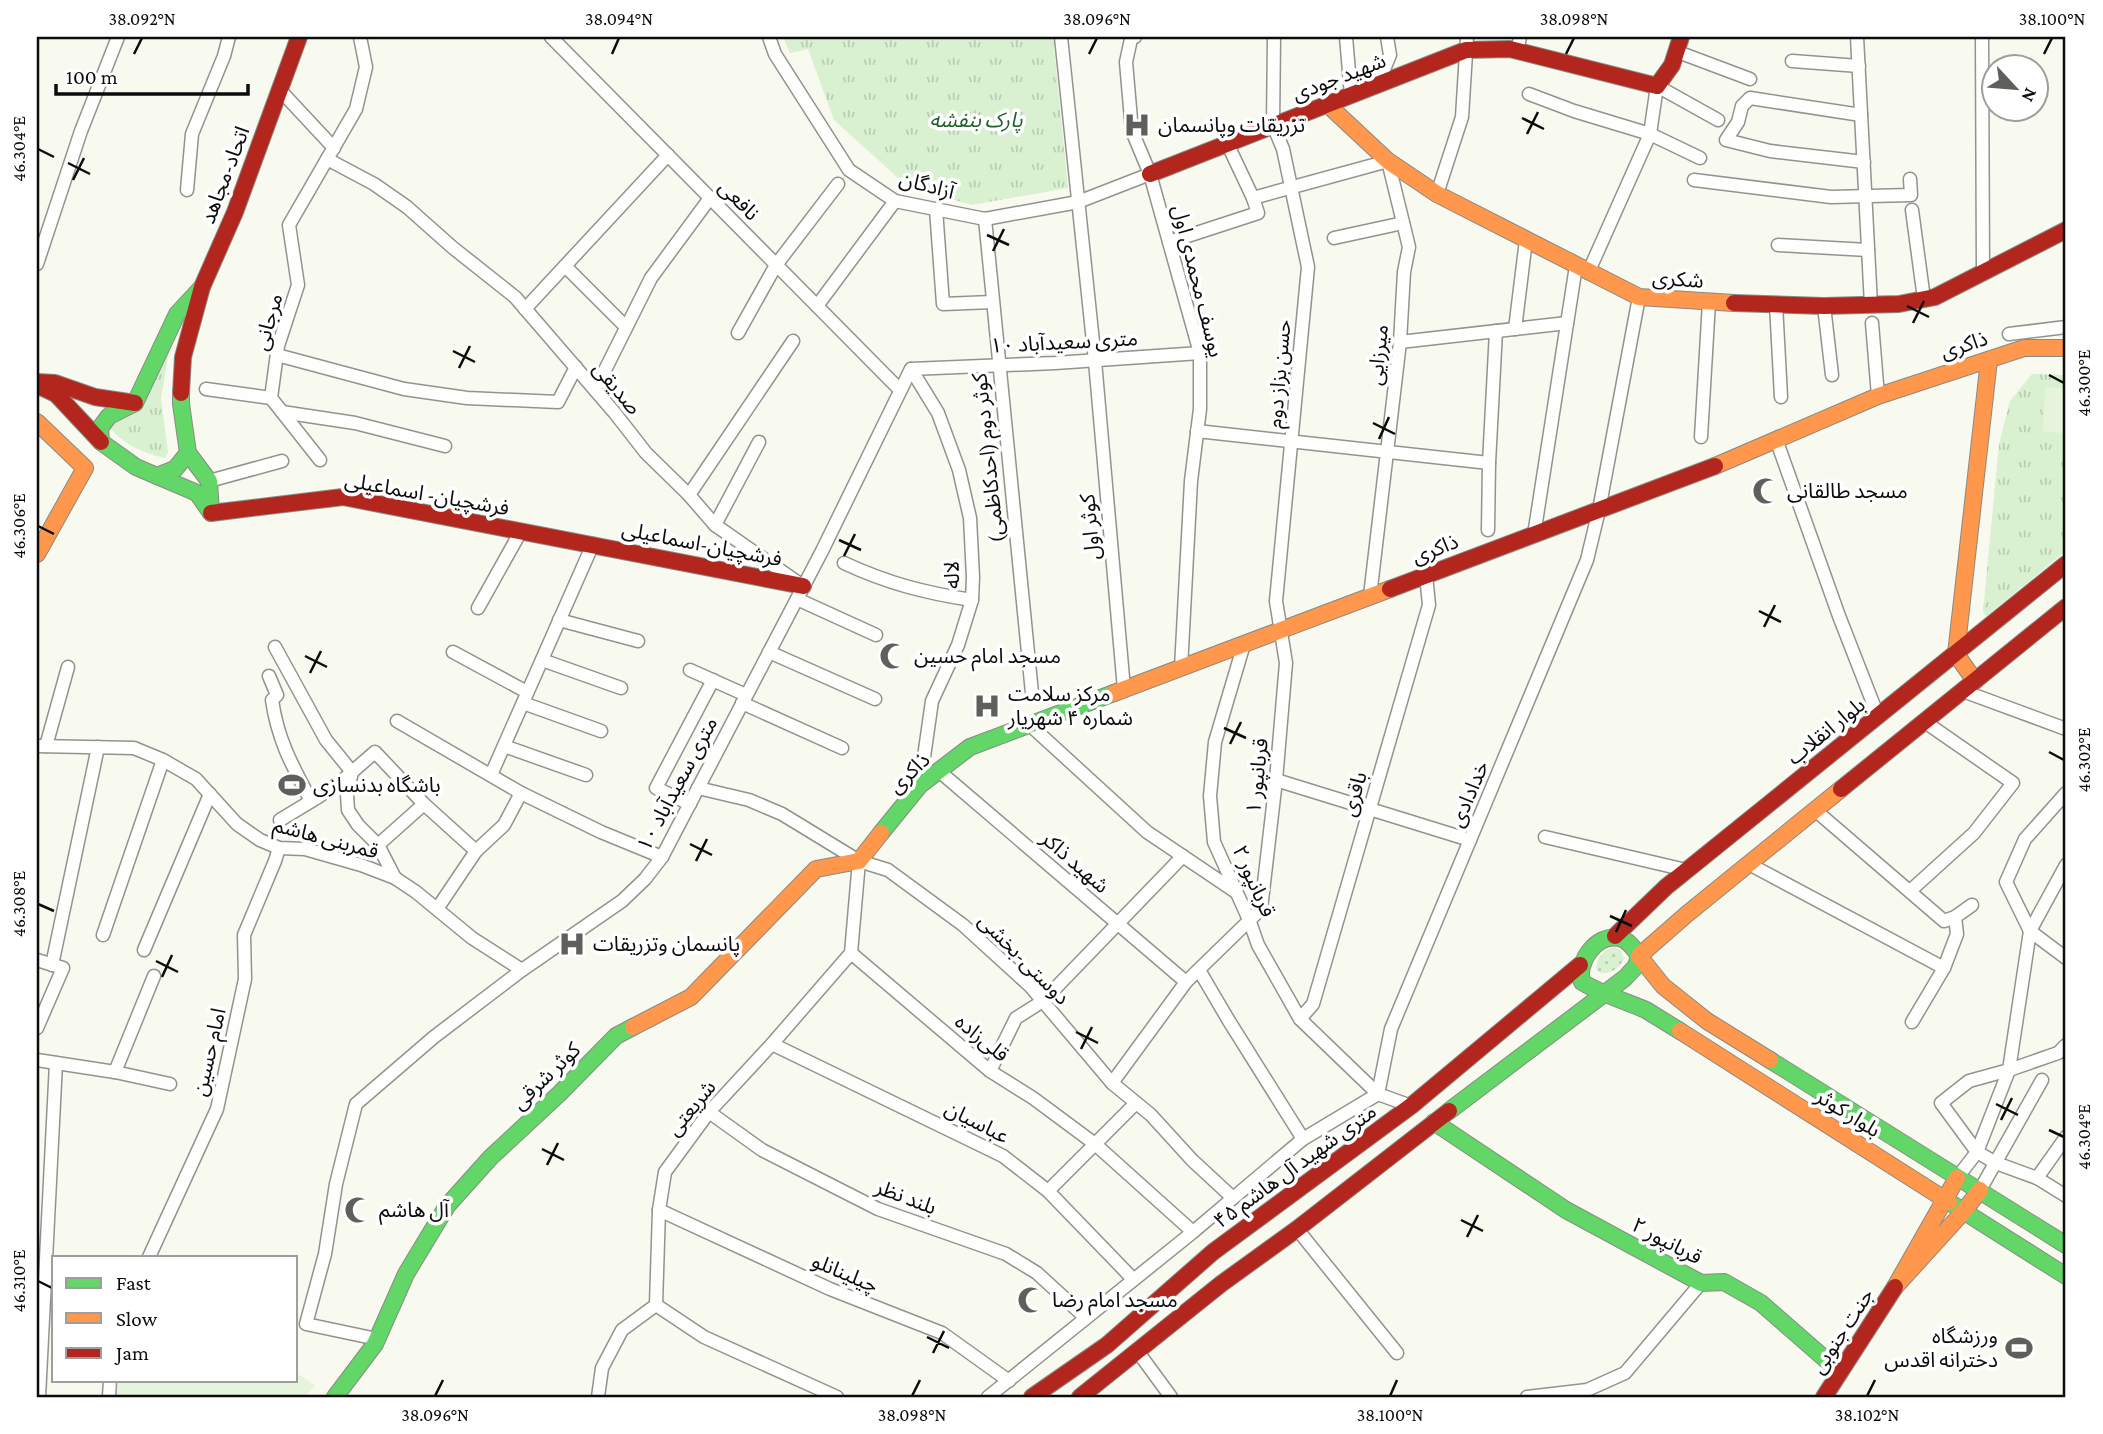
<svg xmlns="http://www.w3.org/2000/svg" width="2103" height="1434" font-family="'Crimson Pro','Noto Sans Arabic',serif">
  <style>
    .grass { fill: url(#grass-dots) }
    .park { fill: url(#park-tufts) }
    .pitch { fill: #e5f4db }
    .lines { fill: none; stroke-linecap: round; stroke-linejoin: round }
    .street-casing { stroke: #92938f; stroke-width: 15 }
    .fast-casing { stroke: #898a85; stroke-width: 18 }
    .slow-casing { stroke: #898a85; stroke-width: 18 }
    .jam-casing { stroke: #898a85; stroke-width: 18 }
    .street { stroke: #fefefd; stroke-width: 12 }
    .fast { stroke: #63d668; stroke-width: 16 }
    .slow { stroke: #ff974d; stroke-width: 16 }
    .jam { stroke: #b3261e; stroke-width: 16 }
    .ticks { fill: none; stroke: #0c0c0c; stroke-width: 2.5 }
    .labels { text-anchor: middle; dominant-baseline: central; stroke-width: 7; stroke-linejoin: round; paint-order: stroke }
    .street-label { font-size: 21px; fill: #0c0c0c; stroke: #fff }
    .park-label { font-size: 21px; font-style: italic; fill: #1f6227; stroke: #fff }
    .poi-label { font-size: 21px; fill: #0c0c0c; stroke: #fff; text-anchor: start }
    .neatline { fill: none; stroke: #0c0c0c; stroke-width: 2.5 }
    .ticks-label { font-size: 18px; text-anchor: middle; fill: #0c0c0c }
  </style>
  <defs>
    <pattern id="grass-dots" width="8" height="8" patternUnits="userSpaceOnUse" patternTransform="scale(1.75)"><rect width="8" height="8" fill="#d9f0d1"/><path d="M2 2h.1M6 6h.1" fill="none" stroke="#b9cdb2" stroke-width="1.8" stroke-linecap="round"/></pattern>
    <pattern id="park-tufts" width="24" height="20" patternUnits="userSpaceOnUse" patternTransform="scale(1.75)"><rect width="24" height="20" fill="#d9f0d1"/><path d="M3 7l-1-3M5 7V3M7 7l1-3M15 17l-1-3M17 17v-4M19 17l1-3" fill="none" stroke="#b9cdb2"/></pattern>
  </defs>
  <rect width="100%" height="100%" fill="#f8faf0"/>
  <!-- grass -->
  <path class="grass" d="M1615 947 1621 951 1624 959C1619 969 1608 977 1597 971 1594 960 1604 949 1615 947Z"/>
  <!-- park -->
  <g class="park">
    <polygon points="783,37 1053,37 1068,188 972,205 908,187 834,120 808,49 790,53"/>
    <path d="M171 338 161 399 168 452 165 458C141 453 122 443 106 424L126 406Z"/>
    <polygon points="2032,374 2066,375 2066,551 1986,616 1983,612 1999,444 2010,401"/>
  </g>
  <!-- pitch -->
  <g class="pitch">
    <polygon points="2045,387 2066,388 2066,433 2043,432"/>
    <polygon points="296,1373 315,1385 305,1397 117,1397 118,1380 296,1380"/>
  </g>
  <g class="lines">
    <!-- street casing -->
    <g class="street-casing">
      <g id="street">
        <polyline points="551,37 900,390"/>
        <polyline points="769,37 775,54 849,170 895,201 985,219 1078,202 1150,174"/>
        <polyline points="1061,37 1095,361 1124,689"/>
        <polyline points="1135,37 1131,39 1126,62 1132,131 1150,174 1200,353 1200,409 1191,481 1181,668"/>
        <polyline points="1346,37 1351,95"/>
        <polyline points="1857,37 1871,305"/>
        <polyline points="1982,37 1983,273"/>
        <polyline points="1517,52 1520,37"/>
        <polyline points="1678,52 1750,79"/>
        <polyline points="1792,61 1859,66"/>
        <polyline points="1378,84 1390,55 1387,37"/>
        <polyline points="279,89 334,148"/>
        <polyline points="1529,94 1574,111 1650,134 1700,158"/>
        <polyline points="1861,115 1750,98 1742,106 1738,122 1726,140 1770,151 1864,162"/>
        <polyline points="1227,143 1253,198"/>
        <polyline points="327,159 374,184 407,207 452,247 515,297 614,412 646,453 689,495 715,525 797,582"/>
        <polyline points="1694,180 1831,197 1911,195 1910,179"/>
        <polyline points="187,190 192,134 224,56 229,37"/>
        <polyline points="1437,194 1462,117 1467,37"/>
        <polyline points="936,209 943,304 992,302"/>
        <polyline points="1912,210 1924,299"/>
        <polyline points="985,219 1032,693"/>
        <polyline points="1334,238 1403,223"/>
        <polyline points="1169,242 1258,213 1253,198 1388,161 1409,247 1404,272 1400,342 1370,596"/>
        <polyline points="1778,245 1868,250"/>
        <polyline points="37,264 81,131 118,37"/>
        <polyline points="565,266 626,327"/>
        <polyline points="1588,273 1650,134 1657,86 1718,120"/>
        <polyline points="1776,304 1781,397"/>
        <polyline points="817,306 895,201"/>
        <polyline points="1824,306 1832,375"/>
        <polyline points="525,309 668,155"/>
        <polyline points="1872,323 1878,396"/>
        <polyline points="1515,329 1526,240"/>
        <polyline points="738,333 776,265 838,184"/>
        <polyline points="2009,334 2066,327"/>
        <polyline points="1400,342 1567,323"/>
        <polyline points="277,355 404,389 467,398 558,402 576,367"/>
        <polyline points="911,369 938,413 959,470 970,518 973,577 972,600 958,645 932,701 920,785"/>
        <polyline points="206,389 271,398"/>
        <polyline points="595,390 651,278 710,198"/>
        <polyline points="282,412 355,423 445,446"/>
        <polyline points="1197,431 1489,463"/>
        <polyline points="1701,437 1709,302"/>
        <polyline points="1776,439 1839,616 1878,716"/>
        <polyline points="320,460 271,398 278,346 298,285 289,225 356,109 366,67 360,37"/>
        <polyline points="209,481 282,461"/>
        <polyline points="689,495 793,341"/>
        <polyline points="715,525 759,442"/>
        <polyline points="1488,530 1489,463 1496,331"/>
        <polyline points="1534,535 1576,266"/>
        <path d="M844 563C887 583 925 593 972 600"/>
        <polyline points="797,599 876,635"/>
        <polyline points="478,608 521,531"/>
        <polyline points="559,620 638,641"/>
        <polyline points="1244,644 1215,742 1210,796 1214,842 1250,922 1258,945 1300,1019 1378,1094 1411,1106"/>
        <polyline points="275,647 326,740 352,772 347,794 348,810 358,825 378,845 395,878"/>
        <polyline points="453,652 527,692"/>
        <polyline points="769,652 875,699"/>
        <polyline points="542,660 621,688"/>
        <polyline points="690,670 746,695"/>
        <path d="M269 676 277 695 272 700C278 741 292 765 311 801"/>
        <polyline points="1963,691 2066,729"/>
        <polyline points="523,703 601,731"/>
        <polyline points="742,703 842,748"/>
        <polyline points="397,721 521,793 601,832 662,857"/>
        <polyline points="1030,725 1147,832 1236,892"/>
        <polyline points="37,746 134,748 163,760 196,779 237,824 260,840 279,848 305,849 361,865 395,878 416,892 472,938 522,970"/>
        <polyline points="46,746 68,667"/>
        <polyline points="504,746 586,775"/>
        <polyline points="939,771 1186,982"/>
        <polyline points="491,775 593,544"/>
        <polyline points="1276,780 1470,840"/>
        <polyline points="698,788 749,800 782,814 859,861 888,870 963,925 1030,986 1112,1083 1151,1115 1192,1160 1233,1198"/>
        <polyline points="2066,793 2025,839 2006,882 2030,931 2066,958"/>
        <polyline points="690,804 656,788 713,680"/>
        <polyline points="1815,810 1944,921 1955,917 1972,905"/>
        <polyline points="280,820 318,797 344,779 375,752 424,804 476,851"/>
        <polyline points="1545,837 1686,870"/>
        <polyline points="378,845 424,804"/>
        <polyline points="1749,864 1944,968"/>
        <polyline points="2066,865 2030,931 2009,1070 1969,1081 1941,1103 1977,1152 1996,1163 2037,1178 2066,1196"/>
        <polyline points="1910,891 1974,833 2013,783 1925,722"/>
        <polyline points="437,909 476,851 504,825 521,793"/>
        <polyline points="103,935 163,760"/>
        <polyline points="144,950 210,794"/>
        <polyline points="851,953 990,1071 1033,1098 1095,1144 1193,1232"/>
        <polyline points="37,960 63,968 37,1028"/>
        <polyline points="52,965 98,747"/>
        <polyline points="1199,970 1229,1021 1303,1139"/>
        <polyline points="1300,1019 1313,1004 1429,605 1426,575"/>
        <polyline points="1912,1022 1944,968 1957,934 1955,917"/>
        <polyline points="772,1044 1003,1156 1048,1191 1133,1279"/>
        <polyline points="37,1060 115,1072 170,1084"/>
        <polyline points="990,1071 1016,1018 1043,1001 1183,856"/>
        <polyline points="115,1072 154,976"/>
        <polyline points="1112,1083 1186,982 1261,909 1276,780 1286,663 1276,601 1308,267 1283,149 1273,125 1274,37"/>
        <polyline points="1378,1094 1391,1029 1587,560 1599,510 1639,297"/>
        <polyline points="709,1112 762,1150 878,1209 1006,1254 1037,1273 1086,1318"/>
        <polyline points="1957,1178 1977,1152 2009,1070 2058,1053 2066,1045"/>
        <polyline points="2037,1178 2066,1137"/>
        <polyline points="1980,1190 2042,1080"/>
        <polyline points="1048,1191 1136,1103"/>
        <polyline points="659,1210 830,1289 942,1333 1009,1381"/>
        <polyline points="1297,1229 1397,1353"/>
        <polyline points="149,1257 217,1109 245,979 244,935 275,861 279,848"/>
        <polyline points="656,1305 704,1337 837,1397"/>
        <polyline points="377,1339 306,1324 325,1254 336,1184 356,1104 434,1037 522,970 622,901 645,879 662,857 822,551 911,369 1055,363 1200,353"/>
        <polyline points="1138,1352 1171,1397"/>
        <polyline points="39,1397 56,1063"/>
        <polyline points="109,1397 110,1380"/>
        <polyline points="598,1397 602,1368 622,1330 656,1305 659,1210 665,1172 709,1112 772,1044 851,953 859,861"/>
        <polyline points="988,1397 1193,1232 1303,1139 1378,1094"/>
        <polyline points="1527,1397 1587,1390 1625,1373 1701,1283"/>
      </g>
    </g>
    <!-- fast casing -->
    <g class="fast-casing">
      <g id="fast">
        <polyline points="181,393 181,404 188,453 175,469 157,476 136,467 101,442 100,428 109,416 135,403 177,314 202,287"/>
        <polyline points="157,476 197,493 211,513 209,481 188,453"/>
        <polyline points="881,833 920,785 970,747 1114,693"/>
        <polyline points="1770,1060 2066,1245"/>
        <path d="M1449 1111 1625 978 1636 966 1639 956C1634 949 1629 940 1619 938 1596 933 1576 963 1582 982 1601 994 1625 1001 1646 1010L1680 1031"/>
        <polyline points="1434,1122 1566,1210 1701,1283 1724,1282 1761,1303 1840,1372"/>
        <polyline points="1949,1202 2066,1276"/>
        <polyline points="335,1397 375,1344 406,1274 447,1206 491,1157 559,1094 616,1036 633,1027"/>
      </g>
    </g>
    <!-- slow casing -->
    <g class="slow-casing">
      <g id="slow">
        <polyline points="1327,104 1388,161 1437,194 1639,297 1734,303"/>
        <polyline points="37,422 85,468 37,554"/>
        <polyline points="1715,466 1878,396 2024,348 2066,348"/>
        <polyline points="1975,681 1956,654 1989,360"/>
        <polyline points="1114,693 1390,589"/>
        <polyline points="633,1027 691,997 816,869 859,861 881,833"/>
        <polyline points="1680,1031 1949,1202"/>
        <polyline points="1770,1060 1707,1021 1663,986 1639,956 1687,914 1841,789"/>
        <polyline points="1957,1178 1895,1287 1964,1211 1980,1190"/>
      </g>
    </g>
    <!-- jam casing -->
    <g class="jam-casing">
      <g id="jam">
        <polyline points="1150,174 1466,50 1510,49 1657,86 1672,65 1681,37"/>
        <polyline points="1734,303 1824,306 1899,304 1935,297 2066,230"/>
        <polyline points="37,382 55,383 95,397 135,403"/>
        <polyline points="41,387 56,394 101,442"/>
        <polyline points="181,393 183,357 202,287 235,212 299,37"/>
        <polyline points="211,513 343,497 803,586"/>
        <polyline points="1390,589 1715,466"/>
        <polyline points="1841,789 2066,607"/>
        <polyline points="1615,936 1666,887 2066,564"/>
        <polyline points="1032,1397 1107,1345 1213,1252 1411,1106 1580,965"/>
        <polyline points="1080,1397 1221,1284 1297,1229 1449,1111"/>
        <polyline points="1824,1397 1895,1287"/>
      </g>
    </g>
    <!-- street -->
    <use href="#street" class="street"/>
    <!-- fast -->
    <use href="#fast" class="fast"/>
    <!-- slow -->
    <use href="#slow" class="slow"/>
    <!-- jam -->
    <use href="#jam" class="jam"/>
  </g>
  <!-- ticks -->
  <path class="ticks" d="M134 54 142 38M612 54 619 38M1089 54 1097 38M1566 54 1574 38M2044 54 2052 38M1522 118 1544 129M1527 134 1538 112M38 149 54 157M68 163 90 174M73 180 84 158M987 235 1009 245M993 251 1004 229M1907 306 1929 317M1913 323 1924 301M453 351 475 362M459 368 470 346M2049 375 2064 383M1373 423 1395 434M1379 439 1389 417M38 526 54 534M839 540 861 550M844 556 855 534M1759 611 1781 622M1764 627 1775 605M305 656 327 667M310 673 321 651M1224 728 1246 738M1230 744 1241 722M2049 752 2064 760M690 844 712 855M696 861 707 839M38 904 54 911M1610 916 1632 926M1616 932 1626 910M156 961 178 972M162 977 172 955M1076 1032 1098 1043M1081 1049 1092 1027M1996 1104 2018 1115M2001 1120 2012 1098M2049 1130 2064 1137M542 1149 564 1160M547 1165 558 1143M1461 1220 1483 1231M1467 1237 1478 1215M38 1281 54 1289M927 1337 949 1348M933 1353 944 1331M435 1396 443 1380M912 1396 920 1380M1390 1396 1397 1380M1867 1396 1875 1380"/>
  <!-- icons -->
  <defs>
    <g id="hospital-bare" transform="scale(2.1)"><path d="M-5-5h3v3.5h4V-5h3V5h-3V1.5h-4V5h-3Z" fill="#5f5f5c" stroke="#fff" stroke-width="2.5" paint-order="stroke"/></g>
    <g id="mosque-bare" transform="scale(2.1)"><path d="M3.5-4.9A6 6 0 1 0 3.5 4.9A5 5 0 1 1 3.5-4.9Z" fill="#5f5f5c" stroke="#fff" stroke-width="2.5" paint-order="stroke"/></g>
    <g id="stadium-bare" transform="scale(2.1)"><path d="M0-5a6.5 5 0 1 0 0 10a6.5 5 0 1 0 0-10ZM-3.5-1.8h7v3.6h-7Z" fill="#5f5f5c" stroke="#fff" stroke-width="2.5" paint-order="stroke"/></g>
  </defs>
  <g fill-rule="evenodd">
    <use href="#hospital-bare" x="1137" y="125"/>
    <use href="#mosque-bare" x="1766" y="491"/>
    <use href="#mosque-bare" x="893" y="656"/>
    <use href="#hospital-bare" x="987" y="706"/>
    <use href="#stadium-bare" x="292" y="785"/>
    <use href="#hospital-bare" x="572" y="944"/>
    <use href="#mosque-bare" x="358" y="1210"/>
    <use href="#mosque-bare" x="1031" y="1300"/>
    <use href="#stadium-bare" x="2019" y="1348"/>
  </g>
  <g class="labels">
    <!-- street labels -->
    <g class="street-label">
      <text transform="translate(1339 77) rotate(-21)">شهید جودی</text>
      <text transform="translate(225 175) rotate(-69)">اتحاد-مجاهد</text>
      <text transform="translate(927 185) rotate(15)">آزادگان</text>
      <text transform="translate(739 200) rotate(45)">نافعی</text>
      <text transform="translate(1678 279) rotate(4)">شکری</text>
      <text transform="translate(1198 281) rotate(76)">یوسف محمدی اول</text>
      <text transform="translate(268 322) rotate(-74)">مرجانی</text>
      <text transform="translate(1064 342) rotate(-3)">۱۰ متری سعیدآباد</text>
      <text transform="translate(1964 345) rotate(-18)">ذاکری</text>
      <text transform="translate(1378 355) rotate(-84)">میرزایی</text>
      <text transform="translate(1279 374) rotate(-85)">حسن بزاز دوم</text>
      <text transform="translate(617 388) rotate(50)">صدیقی</text>
      <text transform="translate(988 458) rotate(-96)">کوثر دوم (احدکاظمی)</text>
      <text transform="translate(427 494) rotate(10)">فرشچیان- اسماعیلی</text>
      <text transform="translate(1090 527) rotate(-95)">کوثر اول</text>
      <text transform="translate(702 544) rotate(11)">فرشچیان-اسماعیلی</text>
      <text transform="translate(1435 549) rotate(-21)">ذاکری</text>
      <text transform="translate(952 575) rotate(-91)">لاله</text>
      <text transform="translate(1826 731) rotate(-39)">بلوار انقلاب</text>
      <text transform="translate(909 773) rotate(-44)">ذاکری</text>
      <text transform="translate(1257 776) rotate(-84)">قربانپور ۱</text>
      <text transform="translate(677 784) rotate(-62)">۱۰ متری سعیدآباد</text>
      <text transform="translate(1354 794) rotate(-74)">باقری</text>
      <text transform="translate(1469 794) rotate(-67)">خدادادی</text>
      <text transform="translate(326 838) rotate(15)">قمربنی هاشم</text>
      <text transform="translate(1075 862) rotate(41)">شهید ذاکر</text>
      <text transform="translate(1254 881) rotate(66)">قربانپور ۲</text>
      <text transform="translate(1024 959) rotate(45)">دوستی-بخشی</text>
      <text transform="translate(982 1038) rotate(39)">قلی‌زاده</text>
      <text transform="translate(209 1052) rotate(-77)">امام حسین</text>
      <text transform="translate(546 1076) rotate(-44)">کوثر شرقی</text>
      <text transform="translate(691 1108) rotate(-51)">شریعتی</text>
      <text transform="translate(1848 1113) rotate(32)">بلوار کوثر</text>
      <text transform="translate(977 1122) rotate(27)">عباسیان</text>
      <text transform="translate(1295 1166) rotate(-36)">۴۵ متری شهید آل هاشم</text>
      <text transform="translate(906 1197) rotate(21)">بلند نظر</text>
      <text transform="translate(1667 1241) rotate(28)">قربانپور ۲</text>
      <text transform="translate(845 1273) rotate(23)">چیلینانلو</text>
      <text transform="translate(1842 1331) rotate(-57)">جنت جنوبی</text>
    </g>
    <!-- park labels -->
    <g class="park-label">
      <text x="976" y="120">پارک بنفشه</text>
    </g>
    <!-- poi labels -->
    <g class="poi-label">
      <text x="1158" y="125">تزریقات وپانسمان</text>
      <text x="1787" y="491">مسجد طالقانی</text>
      <text x="914" y="656">مسجد امام حسین</text>
      <text x="1008" y="694">مرکز سلامت<tspan x="1008" dy="24">شماره ۴ شهریار</tspan></text>
      <text x="313" y="785">باشگاه بدنسازی</text>
      <text x="593" y="944">پانسمان وتزریقات</text>
      <text x="379" y="1210">آل هاشم</text>
      <text x="1052" y="1300">مسجد امام رضا</text>
      <text x="1998" y="1336" text-anchor="end">ورزشگاه<tspan x="1998" dy="24">دخترانه اقدس</tspan></text>
    </g>
  </g>
  <!-- border -->
  <rect width="2103" height="1434" fill="none" stroke="#ffffff" stroke-width="77"/>
  <!-- legend -->
  <rect x="52" y="1256" width="245" height="126" fill="#ffffff" stroke="#9e9e9e" stroke-width="2"/>
  <rect x="66" y="1278" width="35" height="10" fill="#63d668" stroke="#9e9e9e" stroke-width="2"/>
  <text x="116" y="1290" font-size="21" fill="#0c0c0c">Fast</text>
  <rect x="66" y="1313" width="35" height="10" fill="#ff974d" stroke="#9e9e9e" stroke-width="2"/>
  <text x="116" y="1326" font-size="21" fill="#0c0c0c">Slow</text>
  <rect x="66" y="1348" width="35" height="10" fill="#b3261e" stroke="#9e9e9e" stroke-width="2"/>
  <text x="116" y="1360" font-size="21" fill="#0c0c0c">Jam</text>
  <!-- north arrow -->
  <g transform="translate(2015 88) rotate(116)"><circle r="33" fill="#ffffff" stroke="#9e9e9e" stroke-width="2"/>
  <path d="M0-5L12 26L0 18L-12 26Z" fill="#5f5f5c"/>
  <text y="-10" font-size="19" font-weight="bold" text-anchor="middle" fill="#0c0c0c">N</text>
  </g>
  <!-- scale -->
  <path d="M56 84v10h192v-10" fill="none" stroke="#0c0c0c" stroke-width="3.5"/>
  <text x="66" y="84" font-size="21" fill="#0c0c0c" stroke="#ffffff" stroke-width="5" paint-order="stroke">100 m</text>
  <rect x="38" y="38" width="2026" height="1358" class="neatline"/>
  <g class="ticks-label">
    <text x="142" y="25">38.092°N</text>
    <text x="619" y="25">38.094°N</text>
    <text x="1097" y="25">38.096°N</text>
    <text x="1574" y="25">38.098°N</text>
    <text x="2052" y="25">38.100°N</text>
    <text transform="translate(19 149) rotate(-90)" y="6">46.304°E</text>
    <text transform="translate(2084 383) rotate(-90)" y="6">46.300°E</text>
    <text transform="translate(19 526) rotate(-90)" y="6">46.306°E</text>
    <text transform="translate(2084 760) rotate(-90)" y="6">46.302°E</text>
    <text transform="translate(19 904) rotate(-90)" y="6">46.308°E</text>
    <text transform="translate(2084 1137) rotate(-90)" y="6">46.304°E</text>
    <text transform="translate(19 1281) rotate(-90)" y="6">46.310°E</text>
    <text x="435" y="1421">38.096°N</text>
    <text x="912" y="1421">38.098°N</text>
    <text x="1390" y="1421">38.100°N</text>
    <text x="1867" y="1421">38.102°N</text>
  </g>
</svg>
